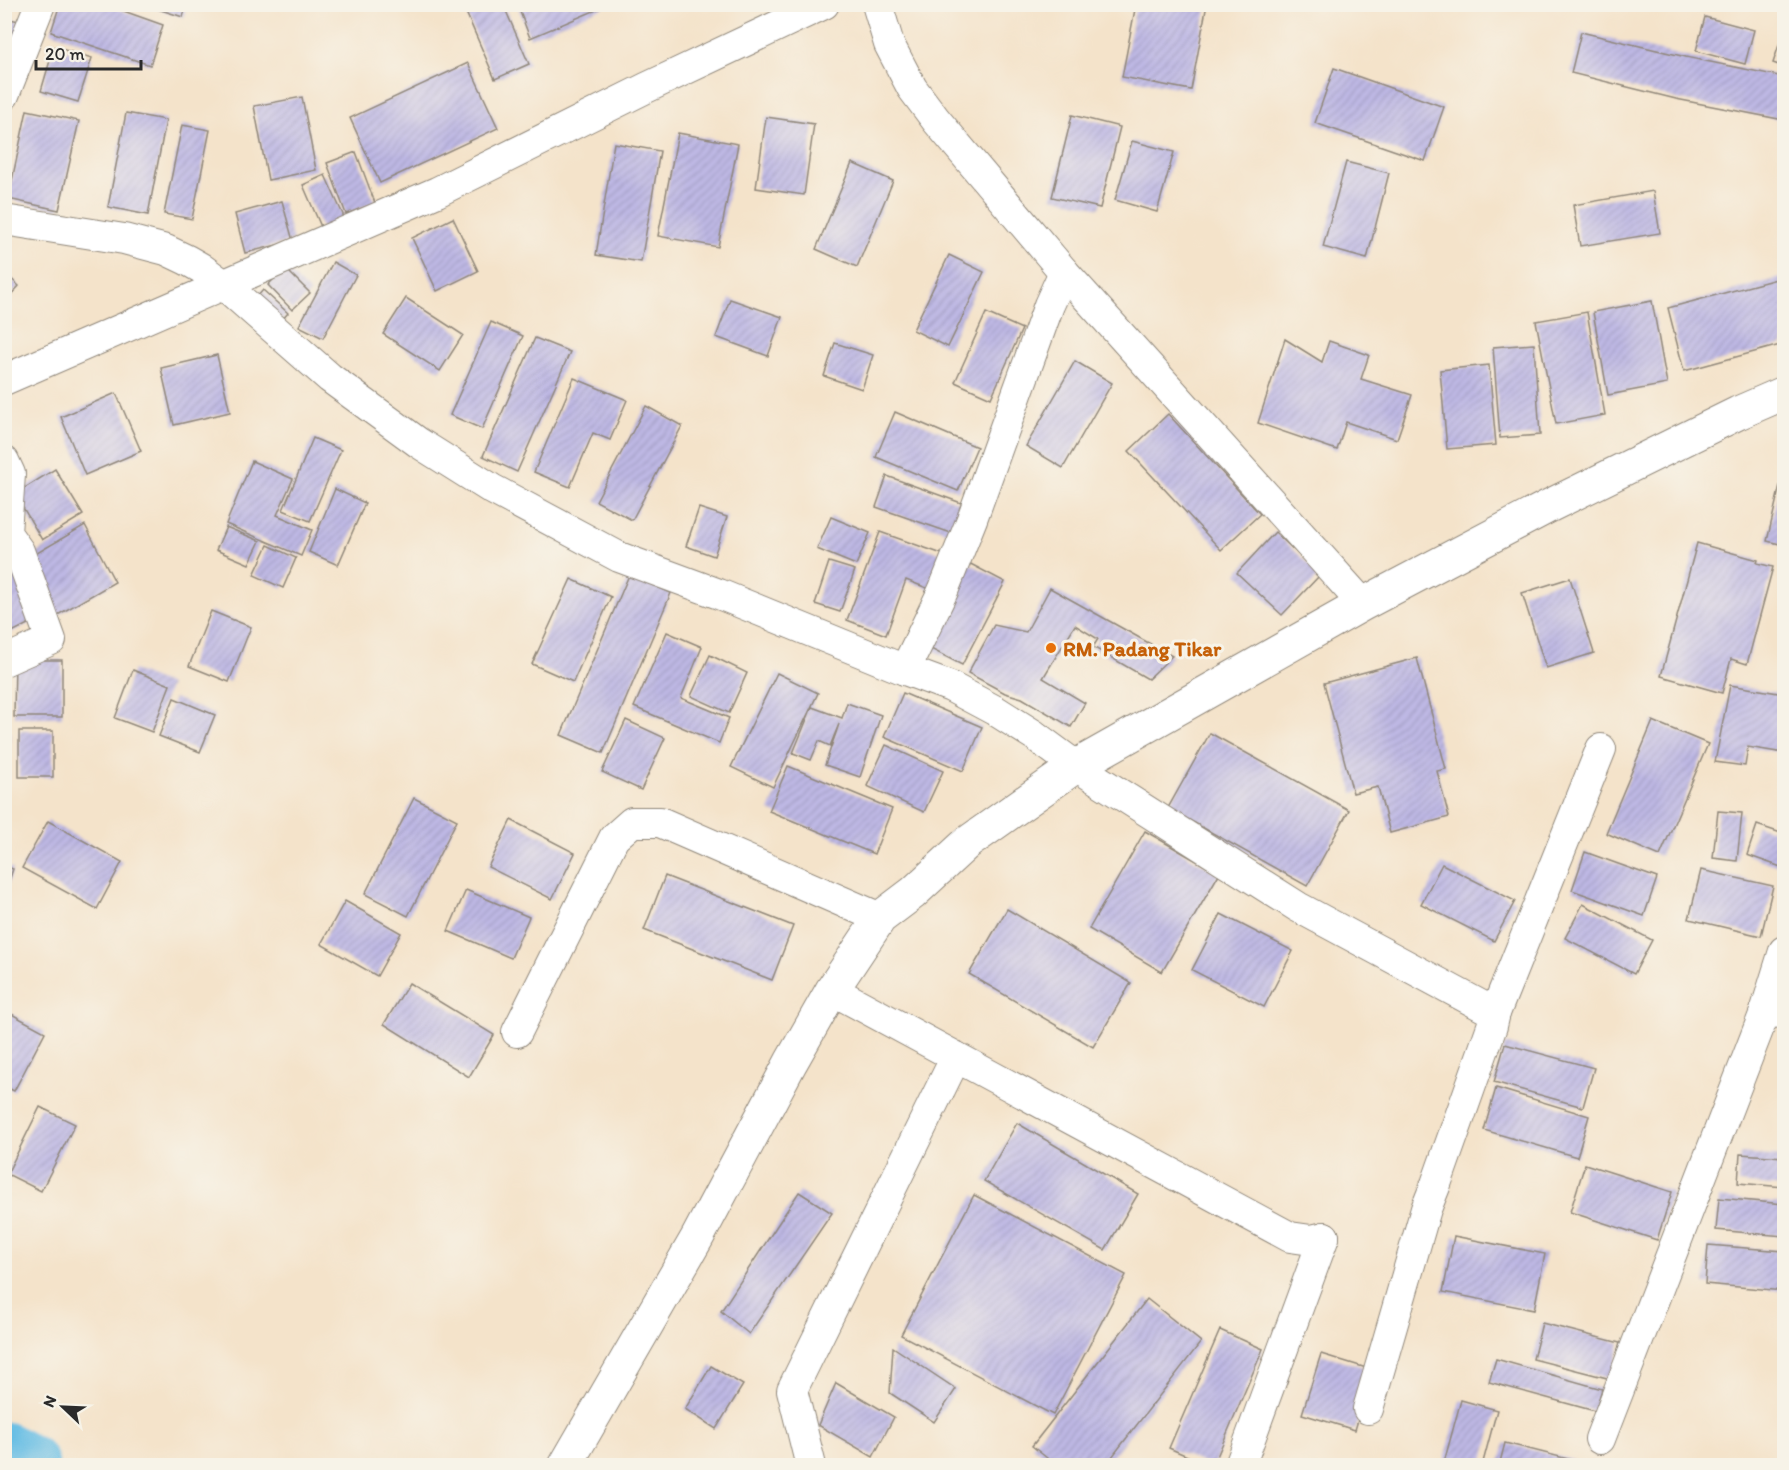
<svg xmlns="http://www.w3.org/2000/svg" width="1789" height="1470" font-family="Itim,sans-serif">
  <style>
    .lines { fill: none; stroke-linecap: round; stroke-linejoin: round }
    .river { stroke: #68bee4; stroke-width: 63 }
    .building { fill: url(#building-hatch) }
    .minor-casing { stroke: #90877a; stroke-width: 32 }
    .primary-casing { stroke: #90877a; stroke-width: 35 }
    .minor { stroke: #fff; stroke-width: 30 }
    .primary { stroke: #fff; stroke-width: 33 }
    .food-dot { fill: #e8710a; stroke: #f7f3e8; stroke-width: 2 }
    .labels { text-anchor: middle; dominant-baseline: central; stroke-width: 6; stroke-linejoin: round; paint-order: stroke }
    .food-label { font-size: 21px; font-weight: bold; fill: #c56008; stroke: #f7f3e8; text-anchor: start }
  </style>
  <defs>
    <pattern id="building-hatch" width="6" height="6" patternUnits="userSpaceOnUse" patternTransform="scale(1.5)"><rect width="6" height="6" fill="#beb8e4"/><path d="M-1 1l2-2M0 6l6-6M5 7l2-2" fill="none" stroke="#a39ec4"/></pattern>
  </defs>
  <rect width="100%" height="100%" fill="#f7f3e8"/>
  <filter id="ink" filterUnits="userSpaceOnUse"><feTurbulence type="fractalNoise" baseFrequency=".0167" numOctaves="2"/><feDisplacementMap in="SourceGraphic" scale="12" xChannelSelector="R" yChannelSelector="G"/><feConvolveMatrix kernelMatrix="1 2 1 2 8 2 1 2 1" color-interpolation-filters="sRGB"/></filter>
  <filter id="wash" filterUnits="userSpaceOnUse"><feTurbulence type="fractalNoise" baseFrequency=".008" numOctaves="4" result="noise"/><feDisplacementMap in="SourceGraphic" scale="24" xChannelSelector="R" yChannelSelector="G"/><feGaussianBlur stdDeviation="1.35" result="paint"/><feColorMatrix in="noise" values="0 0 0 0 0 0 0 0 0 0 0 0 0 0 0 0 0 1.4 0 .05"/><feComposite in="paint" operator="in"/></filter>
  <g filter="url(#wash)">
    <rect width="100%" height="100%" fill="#f4e3ca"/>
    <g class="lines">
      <!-- river -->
      <polyline class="river" points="4,1453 28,1466"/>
    </g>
    <g id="blocks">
      <!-- building -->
      <g class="building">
        <polygon points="60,4 104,4 163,25 150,65 51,32"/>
        <polygon points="142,4 187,4 183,17"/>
        <polygon points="478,4 503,4 529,64 495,79 465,10"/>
        <polygon points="517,4 608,4 608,5 530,38"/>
        <polygon points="1093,4 1120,4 1119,10"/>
        <polygon points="1136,4 1207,4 1191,90 1122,77"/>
        <polygon points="1705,17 1754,30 1745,64 1696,51"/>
        <polygon points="4,18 20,21 15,45 4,43"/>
        <polygon points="1784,30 1784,67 1773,63"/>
        <polygon points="1581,32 1686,57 1784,77 1784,120 1676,99 1571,73"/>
        <polygon points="54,47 92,58 78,102 41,91"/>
        <polygon points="468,63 498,128 380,183 350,118"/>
        <polygon points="1334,68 1444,107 1425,161 1315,123"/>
        <polygon points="302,97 316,170 268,180 254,106"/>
        <polygon points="27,110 79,121 59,210 8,199"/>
        <polygon points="126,113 166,120 148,215 108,207"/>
        <polygon points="1072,115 1120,127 1100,208 1052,197"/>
        <polygon points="766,117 814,124 804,195 756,188"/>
        <polygon points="182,125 210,130 192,219 164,214"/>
        <polygon points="678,133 738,144 718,247 658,236"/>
        <polygon points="1132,141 1174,152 1157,212 1115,200"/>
        <polygon points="614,143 660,151 641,262 596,255"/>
        <polygon points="356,152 375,203 346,214 327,163"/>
        <polygon points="1346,162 1389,173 1367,259 1323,247"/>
        <polygon points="852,163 893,181 857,267 816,249"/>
        <polygon points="325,175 345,219 322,229 303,185"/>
        <polygon points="1653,191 1660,233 1580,246 1573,205"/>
        <polygon points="282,201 293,241 245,253 235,214"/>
        <polygon points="453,218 478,271 437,291 412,238"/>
        <polygon points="949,255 984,272 948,347 913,330"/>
        <polygon points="333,262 356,275 323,338 299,326"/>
        <polygon points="285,268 310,293 292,310 268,285"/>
        <polygon points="4,272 19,286 4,302"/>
        <polygon points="1784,277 1784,344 1684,371 1668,308"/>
        <polygon points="263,290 288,313 282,320 257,297"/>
        <polygon points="406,298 463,335 440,371 383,334"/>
        <polygon points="730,299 782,317 768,356 716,337"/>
        <polygon points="1652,301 1667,384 1608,395 1593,312"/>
        <polygon points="1587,312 1605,415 1556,424 1536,321"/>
        <polygon points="986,313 1022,329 991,398 955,382"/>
        <polygon points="491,322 523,336 482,429 450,415"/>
        <polygon points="535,338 570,352 517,472 483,456"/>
        <polygon points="1285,339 1322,362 1329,341 1369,355 1361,379 1412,395 1397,439 1346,422 1337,450 1258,423"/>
        <polygon points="835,343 873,355 862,389 824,376"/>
        <polygon points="1534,344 1540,435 1500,438 1493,347"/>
        <polygon points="217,355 230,412 174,425 161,368"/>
        <polygon points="1075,361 1112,383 1063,468 1026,446"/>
        <polygon points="1489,365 1496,445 1447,449 1440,370"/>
        <polygon points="574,378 627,400 610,440 593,433 570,487 534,472"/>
        <polygon points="116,393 141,451 85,475 61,417"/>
        <polygon points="646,406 682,426 632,520 596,501"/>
        <polygon points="895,412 977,447 958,491 876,457"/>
        <polygon points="1168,414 1260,514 1221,550 1129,451"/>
        <polygon points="313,438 341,450 310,521 283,510"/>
        <polygon points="252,461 293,479 277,515 312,530 301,556 226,524"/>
        <polygon points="1784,468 1784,545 1767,541"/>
        <polygon points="55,469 83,515 42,540 15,494"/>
        <polygon points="887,476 964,504 954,534 876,507"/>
        <polygon points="335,489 365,503 338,565 309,552"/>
        <polygon points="699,508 727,517 714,556 686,546"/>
        <polygon points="831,517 870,533 856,565 817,549"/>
        <polygon points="85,525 115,582 56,616 25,560"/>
        <polygon points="226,527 260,541 249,564 216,550"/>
        <polygon points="880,532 945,555 932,590 906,580 886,635 847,620"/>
        <polygon points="1275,532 1320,575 1282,615 1237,573"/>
        <polygon points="1697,543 1758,560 1757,563 1773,567 1747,664 1731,659 1722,693 1661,676"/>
        <polygon points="268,545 296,558 283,588 254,575"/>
        <polygon points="963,560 1005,582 962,665 921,644"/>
        <polygon points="11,562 40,618 4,636 4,565"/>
        <polygon points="829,562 855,570 840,612 815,604"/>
        <polygon points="629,575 671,593 603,753 561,735"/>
        <polygon points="1570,578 1594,653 1546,668 1522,593"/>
        <polygon points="571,579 611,597 573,682 532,664"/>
        <polygon points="1050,588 1172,656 1148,679 1093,647 1098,639 1075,625 1043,678 1085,703 1071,727 1022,698 1005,693 968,673 994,625 1026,632"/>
        <polygon points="211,611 251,627 229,682 189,666"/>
        <polygon points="667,632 702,647 681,698 729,718 719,743 634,707"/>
        <polygon points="710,655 747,673 729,713 691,696"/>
        <polygon points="1417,658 1446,769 1437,771 1449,817 1390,833 1378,787 1353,793 1324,683"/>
        <polygon points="15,660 62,660 62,717 14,717"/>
        <polygon points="133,670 170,685 152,732 115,718"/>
        <polygon points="777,673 818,693 773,787 731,767"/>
        <polygon points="1730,685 1784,694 1784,753 1748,747 1745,766 1715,762"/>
        <polygon points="903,693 982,727 963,771 884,737"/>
        <polygon points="174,698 215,715 200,752 159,736"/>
        <polygon points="847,703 881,715 860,777 825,765 839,724 830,746 819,741 811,760 793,753 812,707 842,718"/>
        <polygon points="626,720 665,738 641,790 602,772"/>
        <polygon points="1653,721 1708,744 1660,856 1606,833"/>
        <rect x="19" y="731" width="34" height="46"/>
        <polygon points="4,732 10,732 9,777 4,777"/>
        <polygon points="1210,733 1349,810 1307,886 1168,808"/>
        <polygon points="886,745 943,771 924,812 867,786"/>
        <polygon points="788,766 892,809 874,854 769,811"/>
        <polygon points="414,798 457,820 408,916 365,894"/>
        <polygon points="1718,811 1742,813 1737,861 1713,858"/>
        <polygon points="511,820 575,853 552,899 488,867"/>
        <polygon points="48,821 122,862 97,909 22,868"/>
        <polygon points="1757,825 1784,834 1784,856 1781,867 1747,855"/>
        <polygon points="1145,831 1219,874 1162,972 1089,929"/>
        <polygon points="1585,852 1657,878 1644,916 1572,890"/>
        <polygon points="1442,864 1515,901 1494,941 1421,904"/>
        <polygon points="4,866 13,869 5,893 4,893"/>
        <polygon points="1701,870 1773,886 1761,936 1689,919"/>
        <polygon points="665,876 793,926 772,980 644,930"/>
        <polygon points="466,890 529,917 511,958 448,931"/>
        <polygon points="345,901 401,933 377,976 321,944"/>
        <polygon points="1583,904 1652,940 1634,974 1565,938"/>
        <polygon points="1007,909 1131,983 1093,1047 969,974"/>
        <polygon points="1221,914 1293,951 1264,1007 1192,970"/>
        <polygon points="409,983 494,1035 469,1077 384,1024"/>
        <polygon points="6,1011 45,1032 14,1091 4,1086 4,1014"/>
        <polygon points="1505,1044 1594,1068 1583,1107 1494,1082"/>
        <polygon points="1496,1088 1589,1116 1577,1157 1484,1130"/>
        <polygon points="40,1107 75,1124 41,1191 7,1174"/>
        <polygon points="1017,1123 1138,1194 1105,1250 984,1181"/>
        <polygon points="1740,1154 1784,1157 1784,1187 1738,1183"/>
        <polygon points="1585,1164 1672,1192 1657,1240 1570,1212"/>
        <polygon points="799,1192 832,1213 749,1334 721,1311"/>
        <polygon points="974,1195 1126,1275 1053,1415 901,1335"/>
        <polygon points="1719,1198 1784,1204 1784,1236 1716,1230"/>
        <polygon points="1454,1236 1545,1254 1534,1310 1443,1292"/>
        <polygon points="1708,1245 1784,1251 1784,1291 1705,1284"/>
        <polygon points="1147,1299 1201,1342 1105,1466 1057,1466 1032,1446"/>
        <polygon points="1542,1323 1620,1343 1611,1379 1533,1359"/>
        <polygon points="1220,1330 1263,1349 1213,1466 1210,1466 1169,1448"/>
        <polygon points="893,1347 956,1389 934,1422 890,1393"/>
        <polygon points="1321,1354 1373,1370 1355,1430 1302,1414"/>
        <polygon points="1496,1359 1602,1389 1595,1411 1489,1382"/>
        <polygon points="711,1366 743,1385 716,1429 685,1409"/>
        <polygon points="836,1383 894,1417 873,1457 818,1425"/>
        <polygon points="1461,1400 1497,1410 1482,1466 1443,1466"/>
        <polygon points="1505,1443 1580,1462 1579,1466 1499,1466"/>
      </g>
    </g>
  </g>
  <g filter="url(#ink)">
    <use href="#blocks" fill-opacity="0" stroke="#90877a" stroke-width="1.5"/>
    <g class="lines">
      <!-- minor casing -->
      <g class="minor-casing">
        <g id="minor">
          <polyline points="877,4 889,44 912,88 936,120 1064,272 1363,604"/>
          <polyline points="4,95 40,4"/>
          <polyline points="4,220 124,239 166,250 187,260 201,268 224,285 330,378 419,443 492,489 619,557 719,594 905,670 951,687 996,711 1034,735 1076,766 1298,907 1495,1013 1492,1026 1436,1184 1426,1209 1368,1409"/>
          <polyline points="4,380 437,192 646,88 824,4"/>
          <polyline points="4,461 10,474 6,533 19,551 51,640 4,661"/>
          <polyline points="905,670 943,591 972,519 1049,305 1064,272"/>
          <polyline points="1784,951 1765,1012 1784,1013"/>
          <polyline points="832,990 1290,1237 1311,1240 1324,1237"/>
          <polyline points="1495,1013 1601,749"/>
          <polyline points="517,1032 614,838 632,822 660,822 880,918"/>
          <polyline points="1600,1439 1765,1012"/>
          <polyline points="811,1466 792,1390 956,1057"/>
          <polyline points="1240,1466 1324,1237"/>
        </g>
      </g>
      <!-- primary casing -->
      <g class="primary-casing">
        <polyline id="primary" points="565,1466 697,1238 791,1062 832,990 880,918 913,893 967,843 1076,766 1363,604 1549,506 1738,413 1784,393"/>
      </g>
      <!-- minor -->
      <use href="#minor" class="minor"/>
      <!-- primary -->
      <use href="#primary" class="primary"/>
    </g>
  </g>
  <!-- markers -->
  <circle class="food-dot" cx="1051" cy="648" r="6"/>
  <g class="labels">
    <!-- food labels -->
    <g class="food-label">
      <text x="1063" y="648">RM. Padang Tikar</text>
    </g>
  </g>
  <!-- margin -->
  <rect width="1789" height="1470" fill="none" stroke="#f7f3e8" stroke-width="24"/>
  <!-- north arrow -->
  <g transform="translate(63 1407) rotate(293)" stroke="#f7f3e8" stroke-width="4.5" paint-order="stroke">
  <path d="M0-4.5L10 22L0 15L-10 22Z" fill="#2b2b2b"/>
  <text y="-9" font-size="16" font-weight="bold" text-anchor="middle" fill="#2b2b2b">N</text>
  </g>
  <!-- scale -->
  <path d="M36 60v9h105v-9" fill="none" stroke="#2b2b2b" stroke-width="3"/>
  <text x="45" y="60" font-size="18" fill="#2b2b2b" stroke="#f7f3e8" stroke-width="4.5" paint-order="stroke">20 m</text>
</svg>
